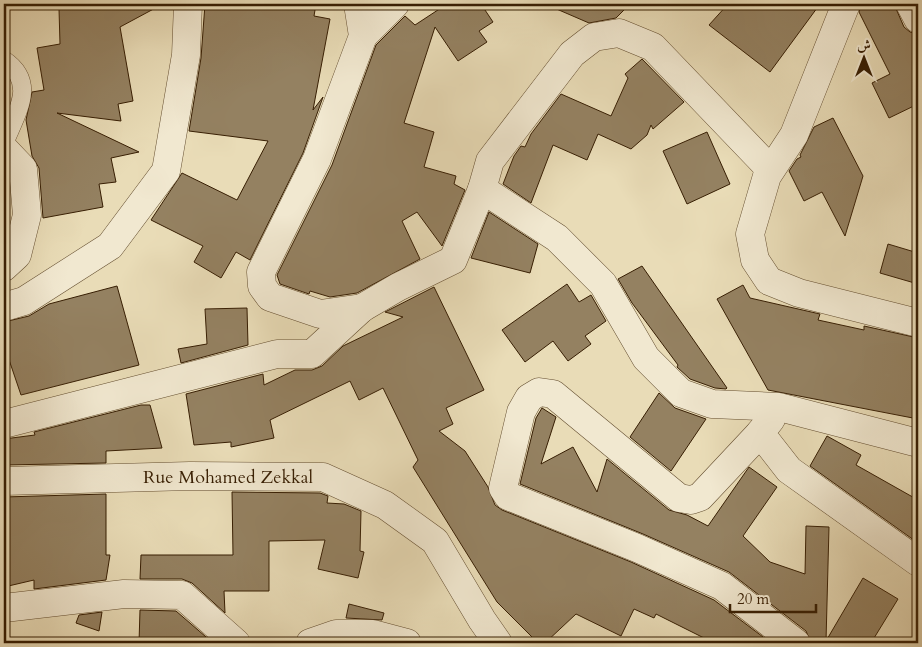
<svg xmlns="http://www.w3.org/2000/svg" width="922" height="647" font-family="Cardo,Amiri,serif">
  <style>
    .building { fill: #948161; stroke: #371e03 }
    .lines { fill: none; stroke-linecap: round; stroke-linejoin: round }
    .service-casing { stroke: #644e30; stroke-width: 19 }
    .minor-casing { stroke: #644e30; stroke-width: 29 }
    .tertiary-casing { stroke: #644e30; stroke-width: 29 }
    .service { stroke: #f1e8d0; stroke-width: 18 }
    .minor { stroke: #f1e8d0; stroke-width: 28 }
    .tertiary { stroke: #f1e8d0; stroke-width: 28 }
    .labels { text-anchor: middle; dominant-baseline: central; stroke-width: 5; stroke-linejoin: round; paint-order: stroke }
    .street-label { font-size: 18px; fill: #371e03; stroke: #f1e8d0 }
  </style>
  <rect width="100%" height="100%" fill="#e9dcb7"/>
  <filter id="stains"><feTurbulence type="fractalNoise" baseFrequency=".004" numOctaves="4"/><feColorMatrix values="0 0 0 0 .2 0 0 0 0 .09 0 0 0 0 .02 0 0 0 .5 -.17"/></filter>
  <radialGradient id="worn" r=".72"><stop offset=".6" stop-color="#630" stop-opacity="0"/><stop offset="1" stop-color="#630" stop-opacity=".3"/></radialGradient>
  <!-- building -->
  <g class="building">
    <polygon points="205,4 316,4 314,16 330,19 313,110 323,97 303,153 250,260 236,252 221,278 194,262 203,246 151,220 182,173 237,200 268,141 189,131 201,58"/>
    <polygon points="447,4 481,4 493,22 479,31 487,42 458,61 435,27 404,123 434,132 424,167 456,176 454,184 465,190 442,246 417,212 402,221 420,259 357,293 330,297 310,291 309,294 280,284 277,275 332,165 376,45 405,16 415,25"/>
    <polygon points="545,4 630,4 616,18 589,23"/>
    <polygon points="728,4 820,4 770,72 709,25"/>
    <polygon points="861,4 894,4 904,27 910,32 918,34 918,104 889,118 872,83 890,74 859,12"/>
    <polygon points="161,5 120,27 133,101 118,104 121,121 57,113 139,152 111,158 116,182 99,184 103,207 43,218 39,168 32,156 26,120 32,92 44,90 37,48 60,44 59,9"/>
    <polygon points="642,59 684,102 653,129 651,125 647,135 631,149 598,134 587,160 553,145 531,203 503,184 514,156 521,146 525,147 531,134 561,94 611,116 628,78 625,74"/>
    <polygon points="833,118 863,176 845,236 822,192 804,201 789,171 797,159 801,157 800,155 814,127"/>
    <polygon points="707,132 730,184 687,204 663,151"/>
    <polygon points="489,212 538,244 530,273 471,258"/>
    <polygon points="888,244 918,253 918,284 880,273"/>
    <polygon points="642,266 727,388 726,389 715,388 690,379 677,367 678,365 632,303 618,279"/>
    <polygon points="567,284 579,302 591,295 606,321 585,336 591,344 568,361 553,341 525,362 502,330"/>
    <polygon points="743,285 750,298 820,314 818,320 864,330 864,326 918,338 918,419 768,390 717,299"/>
    <polygon points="117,286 139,365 21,395 4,345 4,322 29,316 49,304"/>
    <polygon points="434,287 484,390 446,408 453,424 439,431 465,451 488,487 495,505 502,510 631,562 714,600 771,643 714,643 656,614 654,618 634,609 621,636 576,614 545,643 538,643 497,602 413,467 418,460 383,388 359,400 350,381 270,420 274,438 231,447 231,442 194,445 186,394 263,374 264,385 295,370 312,370 322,366 343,346 403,317 385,312"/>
    <polygon points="247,308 248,345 181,363 178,349 207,344 205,309"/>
    <polygon points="659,393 675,408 706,419 671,471 630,437"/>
    <polygon points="141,405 150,405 162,448 106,451 106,463 4,465 4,439 35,435 34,432"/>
    <polygon points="542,408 556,417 541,464 573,447 597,492 607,459 669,510 687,515 708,526 749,467 777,487 743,536 770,562 805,574 806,526 829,527 826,641 863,578 898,599 871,643 811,643 806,631 729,572 643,534 520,484 536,418"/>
    <polygon points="827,436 861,455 856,465 918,500 918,543 810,466"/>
    <polygon points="232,492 320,493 328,496 327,503 344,504 361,511 360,551 364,552 358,578 318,569 325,540 269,541 269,591 224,591 225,613 192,583 182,579 140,579 141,555 233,555"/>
    <polygon points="106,494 106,555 110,555 106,580 34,589 34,580 4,587 4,497"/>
    <polygon points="349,604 384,613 382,620 346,618"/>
    <polygon points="140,610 176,611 213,643 139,643"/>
    <polygon points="102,612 99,631 76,623 79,615"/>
  </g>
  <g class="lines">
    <!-- service casing -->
    <g class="service-casing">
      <path id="service" d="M4 60C38 83 16 113 4 144"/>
    </g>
    <!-- minor casing -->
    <g class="minor-casing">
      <g id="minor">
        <polyline points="358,4 363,36 317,159 261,272 262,286 270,297 320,314 362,308"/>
        <polyline points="846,4 794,135 767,176 750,234 755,260 769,281 799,293 918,323"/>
        <polyline points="910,4 918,19"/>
        <polyline points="363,36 395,4"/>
        <polyline points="482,189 557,238 603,284 646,358 681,393 712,404 779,407 918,443"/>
        <polyline points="771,419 760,433 789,470 918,562"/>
        <polyline points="4,424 277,354 312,354 362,308 398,287 453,260 482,189 490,161 572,54 594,37 619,33 653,47 770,169"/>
        <polyline points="760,433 700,497 691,500 679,498 553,394 539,392 529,398 521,412 503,488 508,496 637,548 722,586 796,643"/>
        <polyline points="4,608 124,594 182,595 236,643"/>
        <polyline points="310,643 336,634 373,634 407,643"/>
      </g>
    </g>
    <!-- tertiary casing -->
    <g class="tertiary-casing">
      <g id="tertiary">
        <polyline points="4,149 23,169 27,215 17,255 4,267"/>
        <polyline points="4,307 24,301 110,246 166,171 186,55 188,4"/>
        <polyline points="4,481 190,476 323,477 385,505 435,541 482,620 498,643"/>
      </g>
    </g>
    <!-- service -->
    <use href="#service" class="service"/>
    <!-- minor -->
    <use href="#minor" class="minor"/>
    <!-- tertiary -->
    <use href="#tertiary" class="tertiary"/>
  </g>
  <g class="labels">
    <!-- street labels -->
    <g class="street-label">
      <text x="228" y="477">Rue Mohamed Zekkal</text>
    </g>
  </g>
  <!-- margin -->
  <rect width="922" height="647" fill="none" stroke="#e9dcb7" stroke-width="20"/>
  <rect x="5" y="5" width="912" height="637" fill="none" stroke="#371e03" stroke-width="2.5"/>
  <rect x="10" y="10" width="902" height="627" fill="none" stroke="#371e03"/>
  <!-- north arrow -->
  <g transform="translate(864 58)" stroke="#f1e8d0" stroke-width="4" paint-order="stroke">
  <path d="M0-4L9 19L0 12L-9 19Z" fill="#371e03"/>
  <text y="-8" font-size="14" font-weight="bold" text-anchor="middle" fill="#371e03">ش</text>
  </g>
  <!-- scale -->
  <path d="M730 604v8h86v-8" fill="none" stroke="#371e03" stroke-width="2.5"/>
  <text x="737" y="604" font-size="15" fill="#371e03" stroke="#f1e8d0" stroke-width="4" paint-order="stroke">20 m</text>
  <rect width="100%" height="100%" filter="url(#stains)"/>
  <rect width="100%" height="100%" fill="url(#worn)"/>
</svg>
